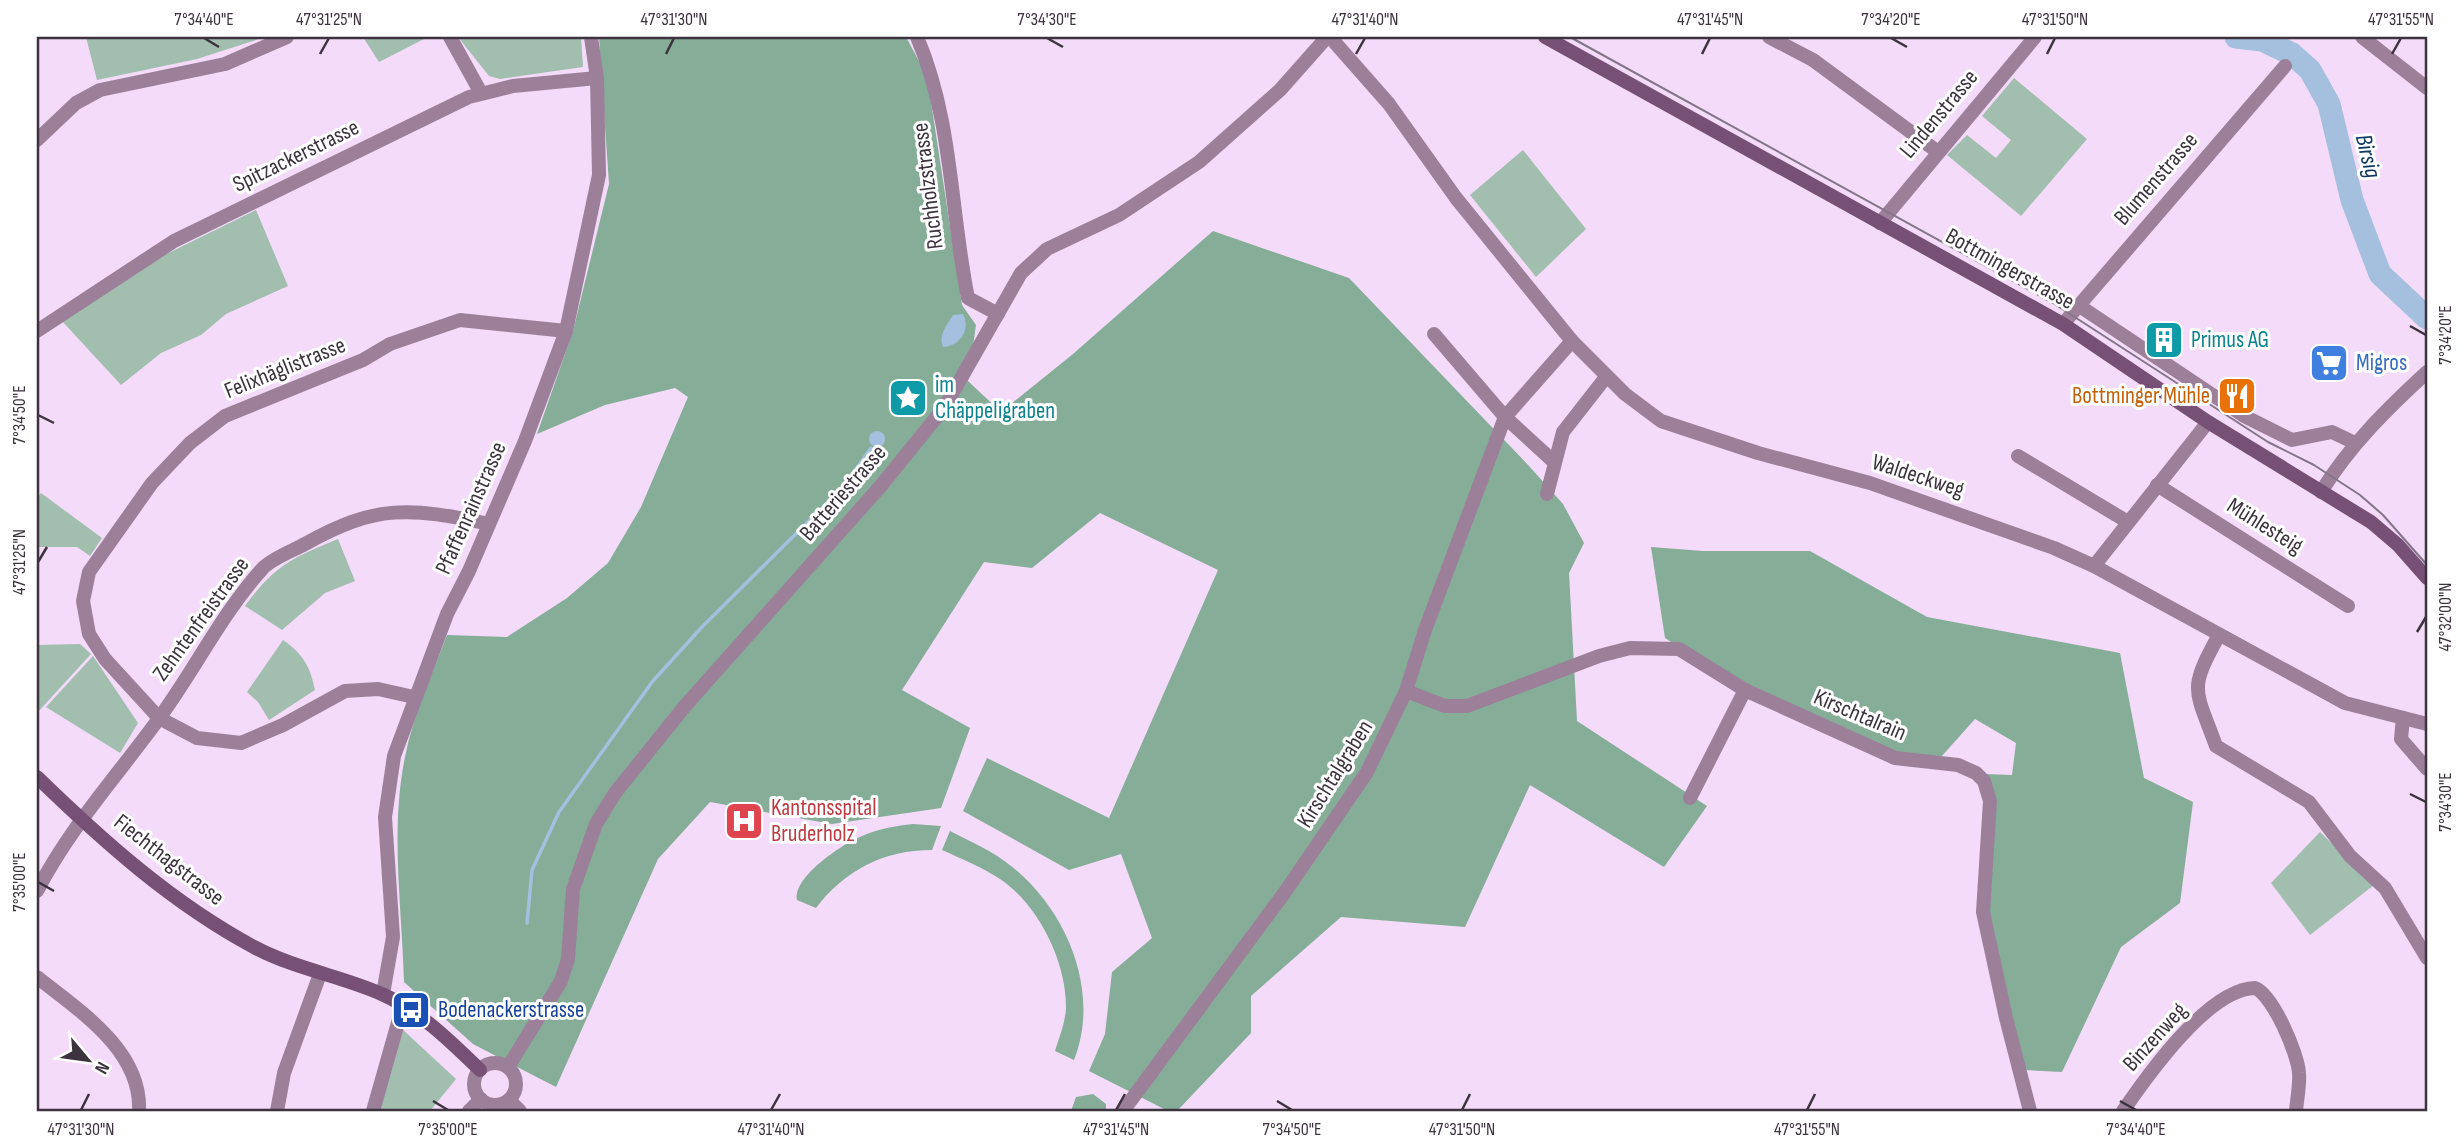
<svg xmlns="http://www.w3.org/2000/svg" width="2464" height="1148" font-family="'Sofia Sans Condensed',sans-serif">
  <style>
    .green { fill: #a1beae }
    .forest { fill: #85ad97 }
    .water { fill: #a4c0de }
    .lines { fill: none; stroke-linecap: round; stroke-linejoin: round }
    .stream { stroke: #a4c0de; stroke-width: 3.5 }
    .river { stroke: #a4c0de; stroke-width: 23 }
    .street { stroke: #9c809a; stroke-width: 14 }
    .secondary { stroke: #775076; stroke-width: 14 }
    .tram { stroke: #847588; stroke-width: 2 }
    .ticks { fill: none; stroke: #3c333e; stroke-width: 2.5 }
    .labels { text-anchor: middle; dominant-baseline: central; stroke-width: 6; stroke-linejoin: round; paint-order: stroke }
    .street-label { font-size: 23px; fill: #3c333e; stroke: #fff }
    .culture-label { font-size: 23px; fill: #0d838f; stroke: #fff; text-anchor: start }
    .shop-label { font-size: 23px; fill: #366cbe; stroke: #fff; text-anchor: start }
    .food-label { font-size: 23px; fill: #c56008; stroke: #fff; text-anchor: end }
    .health-label { font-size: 23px; fill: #be3a42; stroke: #fff; text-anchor: start }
    .transit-label { font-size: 23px; fill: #164399; stroke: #fff; text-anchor: start }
    .water-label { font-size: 24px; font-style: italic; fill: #103a61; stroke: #fff }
    .neatline { fill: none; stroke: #3c333e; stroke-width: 2.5 }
    .ticks-label { font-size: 18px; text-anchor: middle; fill: #3c333e }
  </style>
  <rect width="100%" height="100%" fill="#f3dbf9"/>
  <!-- green -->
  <g class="green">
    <polygon points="86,37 265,37 197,59 97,80"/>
    <polygon points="363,37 428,37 379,62"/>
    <polygon points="458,37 581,37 583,67 500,79 489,76"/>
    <polygon points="2014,78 2087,139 2021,216 1947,155 1967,135 1996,158 2011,140 1982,116"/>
    <polygon points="1523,150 1586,229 1536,277 1470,195"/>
    <polygon points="256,210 288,286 226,314 201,335 161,353 121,385 62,321 140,267"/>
    <polygon points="41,493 102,538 90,556 77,547 37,547 37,499"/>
    <path d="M338 539 355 581 325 593 282 630 245 606C275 565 292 558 338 539Z"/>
    <path d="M283 640C303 654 310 666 315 690L269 720 258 702 247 692Z"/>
    <polygon points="80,644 91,654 37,713 37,645"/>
    <polygon points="93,656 138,723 120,753 46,707"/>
    <polygon points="2320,832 2374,885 2310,935 2271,883"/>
    <polygon points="402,1029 456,1079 430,1111 376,1111"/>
  </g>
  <!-- forest -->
  <g class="forest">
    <path d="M599 37H906L927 76 962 305 976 325 968 381 1001 412 1073 354 1213 231 1349 278 1529 466 1563 504 1584 543 1569 573 1577 721 1707 806 1664 867 1530 785 1465 927 1341 917 1251 996V1033L1177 1111H1168L1089 1071 1105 1034 1112 972 1152 938 1121 854 1069 870 963 811 987 758 1109 818 1218 570 1100 513 1032 568 984 562 902 690 970 728 941 808 832 824 710 802 658 859 556 1087 473 1044 404 982C402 908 390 830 405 757 413 715 432 675 447 635L507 637 567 598 608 563 641 507 688 397 675 388 605 405 537 434 573 331 609 184Z"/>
    <polygon points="1651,547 1703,551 1810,551 1927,617 2120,653 2144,778 2193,802 2180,903 2121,947 2062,1072 2024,1070 1986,908 1984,774 2012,775 2016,743 1975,719 1941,757 1882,751 1752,694 1665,638"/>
    <path d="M913 824 941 826 932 850C884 850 845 870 816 908L797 900C793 877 841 845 860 837 876 829 895 826 913 824Z"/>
    <path d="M950 831C971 842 993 851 1011 866 1067 910 1101 992 1074 1060L1055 1051C1059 1038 1065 1023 1066 1009 1067 963 1039 905 1000 879 982 867 962 859 942 850Z"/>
    <polygon points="1093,1094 1106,1104 1106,1111 1071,1111 1076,1097"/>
  </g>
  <!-- water -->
  <g class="water">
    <path d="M963 314C971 330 960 346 943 347 938 335 947 325 953 315Z"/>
    <circle cx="877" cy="439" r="8"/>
  </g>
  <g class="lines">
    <!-- stream -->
    <polyline class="stream" points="527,923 532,870 559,812 652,682 701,628 844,486 871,448"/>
    <!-- river -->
    <polyline class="river" points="2236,37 2262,40 2292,54 2310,70 2329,104 2352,200 2380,274 2427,318"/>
    <!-- street -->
    <g class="street">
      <polyline points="450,37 481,93"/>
      <path d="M917 37C953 121 950 210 968 298L998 314"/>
      <polyline points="1330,37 1389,104 1456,198 1572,341 1625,394 1661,421 1758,453 1870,483 2054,548 2094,566 2345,703 2427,724"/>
      <polyline points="1769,37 1813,60 1938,152"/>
      <polyline points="2362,37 2427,88"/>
      <polyline points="37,140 76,103 100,90 225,64 287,37"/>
      <polyline points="1880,223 2035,37"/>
      <polyline points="2078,305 2244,416 2292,440 2332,432 2355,443"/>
      <polyline points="2063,324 2285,66"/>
      <polyline points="37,331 174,241 469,97 513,86 597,78"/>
      <polyline points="1434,334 1505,417 1553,461"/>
      <polyline points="2018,456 2128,522"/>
      <polyline points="2157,485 2348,606"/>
      <path d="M2321 492C2350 445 2387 409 2427 372"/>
      <polyline points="1547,494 1563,432 1606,377"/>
      <polyline points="2094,566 2208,422"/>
      <path d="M2219 635C2188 691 2195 688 2216 746L2309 802 2350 856 2385 888 2427 958"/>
      <polyline points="1406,691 1445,706 1467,706 1599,656 1630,648 1679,649 1745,690 1895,758 1958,765 1976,773 1984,781 1990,801 1983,912 2006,1018 2030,1111"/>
      <polyline points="414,697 378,689 345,691 283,725 241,743 197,738 159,718 105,659 89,634 83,601 89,572 152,483 190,443 225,416 363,360 390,344 460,320 566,331"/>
      <polyline points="2403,718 2401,739 2427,769"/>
      <polyline points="1690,798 1745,690"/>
      <path d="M37 891C70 827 118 775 160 717 195 669 223 612 263 568 273 558 292 551 305 544 376 504 410 507 489 524"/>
      <path d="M37 977C78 1010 142 1050 139 1111"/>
      <polyline points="383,994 393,937 385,817 394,756 447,614 469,571 525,441 566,331 599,175 597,78 591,37"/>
      <circle cx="495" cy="1084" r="21"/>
      <polyline points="508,1067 561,981 568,959 573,889 596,824 615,793 685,706 879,488 944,408 1021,273 1047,249 1119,215 1199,162 1280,90 1327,37"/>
      <polyline points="509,1100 520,1111"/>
      <polyline points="277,1111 284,1073 320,974"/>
      <polyline points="373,1111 403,1005"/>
      <polyline points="469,1111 481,1099"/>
      <polyline points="1123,1111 1285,892 1367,772 1406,691 1425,630 1505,417 1572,341"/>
      <path d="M2123 1111C2147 1076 2208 989 2255 988 2273 995 2298 1054 2299 1073 2300 1085 2297 1099 2296 1111"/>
    </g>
    <!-- secondary -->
    <g class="secondary">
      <polyline points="1545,37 2063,324 2208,422 2371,522 2398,545 2427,578"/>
      <path d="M37 777C103 841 172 903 254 947 295 969 342 976 384 995 421 1012 451 1042 480 1070"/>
    </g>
    <!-- tram -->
    <polyline class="tram" points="1570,37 2053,303 2268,442 2314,465 2360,495 2383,515 2427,565"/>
  </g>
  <!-- ticks -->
  <path class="ticks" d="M204 38 219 47M1047 38 1063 47M1891 38 1907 47M320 54 329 38M666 54 674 38M1356 54 1365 38M1702 54 1710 38M2047 54 2055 38M2392 54 2401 38M2410 326 2426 335M38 415 54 423M38 562 47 547M2417 632 2426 617M2410 794 2426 802M38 882 54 891M433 1101 448 1110M1277 1101 1292 1110M2120 1101 2136 1110M81 1110 89 1094M771 1110 780 1094M1116 1110 1125 1094M1462 1110 1470 1094M1807 1110 1815 1094"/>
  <!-- icons -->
  <defs>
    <g id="building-square" transform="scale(2.0125)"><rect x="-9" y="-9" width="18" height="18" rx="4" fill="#0f9aa8" stroke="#fff"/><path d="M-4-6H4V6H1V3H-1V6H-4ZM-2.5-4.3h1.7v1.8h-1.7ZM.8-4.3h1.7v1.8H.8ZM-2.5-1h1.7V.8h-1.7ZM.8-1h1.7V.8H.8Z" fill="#fff"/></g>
    <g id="supermarket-square" transform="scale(2.0125)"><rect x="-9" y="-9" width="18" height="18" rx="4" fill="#3f7fe0" stroke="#fff"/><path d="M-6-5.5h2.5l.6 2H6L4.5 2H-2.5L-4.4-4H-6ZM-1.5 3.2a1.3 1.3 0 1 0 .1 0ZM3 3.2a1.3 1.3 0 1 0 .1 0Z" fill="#fff"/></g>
    <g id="restaurant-square" transform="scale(2.0125)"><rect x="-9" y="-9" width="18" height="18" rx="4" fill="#e8710a" stroke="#fff"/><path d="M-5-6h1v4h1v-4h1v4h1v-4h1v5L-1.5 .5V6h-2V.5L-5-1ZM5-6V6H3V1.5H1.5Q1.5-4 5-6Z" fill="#fff"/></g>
    <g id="sight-square" transform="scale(2.0125)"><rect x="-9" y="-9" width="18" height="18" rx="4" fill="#0f9aa8" stroke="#fff"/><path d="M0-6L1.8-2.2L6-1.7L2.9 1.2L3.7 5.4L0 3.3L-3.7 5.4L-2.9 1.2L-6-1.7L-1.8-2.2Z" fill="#fff"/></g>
    <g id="hospital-square" transform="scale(2.0125)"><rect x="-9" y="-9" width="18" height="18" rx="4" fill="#e0444e" stroke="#fff"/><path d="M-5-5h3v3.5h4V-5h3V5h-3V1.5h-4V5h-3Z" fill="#fff"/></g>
    <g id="bus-square" transform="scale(2.0125)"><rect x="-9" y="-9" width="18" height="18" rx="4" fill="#1a4fb4" stroke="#fff"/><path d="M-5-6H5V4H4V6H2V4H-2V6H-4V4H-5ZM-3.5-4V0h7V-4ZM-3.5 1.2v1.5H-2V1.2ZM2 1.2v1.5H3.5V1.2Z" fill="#fff"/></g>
  </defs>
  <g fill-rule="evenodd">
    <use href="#building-square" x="2164" y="340"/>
    <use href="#supermarket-square" x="2329" y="363"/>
    <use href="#restaurant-square" x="2237" y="396"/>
    <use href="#sight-square" x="908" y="398"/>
    <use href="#hospital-square" x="744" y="821"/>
    <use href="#bus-square" x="411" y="1010"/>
  </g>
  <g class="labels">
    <!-- street labels -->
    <g class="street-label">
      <text transform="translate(1939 114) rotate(-50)">Lindenstrasse</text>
      <text transform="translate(296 156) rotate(-26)">Spitzackerstrasse</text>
      <text transform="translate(2156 179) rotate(-49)">Blumenstrasse</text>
      <text transform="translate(928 186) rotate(-97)">Ruchholzstrasse</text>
      <text transform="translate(2010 269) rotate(29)">Bottmingerstrasse</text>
      <text transform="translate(285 368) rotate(-22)">Felixhäglistrasse</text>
      <text transform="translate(1918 476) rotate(18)">Waldeckweg</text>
      <text transform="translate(843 493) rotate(-49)">Batteriestrasse</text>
      <text transform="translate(471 508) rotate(-66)">Pfaffenrainstrasse</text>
      <text transform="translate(2265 526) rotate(32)">Mühlesteig</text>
      <text transform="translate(201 619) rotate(-54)">Zehntenfreistrasse</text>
      <text transform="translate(1860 715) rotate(23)">Kirschtalrain</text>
      <text transform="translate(1335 774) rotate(-58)">Kirschtalgraben</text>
      <text transform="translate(169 860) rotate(38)">Fiechthagstrasse</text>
      <text transform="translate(2155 1037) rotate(-48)">Binzenweg</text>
    </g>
    <!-- culture labels -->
    <g class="culture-label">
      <text x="2191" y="340">Primus AG</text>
      <text x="935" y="385">im<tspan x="935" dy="26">Chäppeligraben</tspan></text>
    </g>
    <!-- shop labels -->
    <g class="shop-label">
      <text x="2356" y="363">Migros</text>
    </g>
    <!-- food labels -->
    <g class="food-label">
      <text x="2210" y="396">Bottminger Mühle</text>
    </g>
    <!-- health labels -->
    <g class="health-label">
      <text x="771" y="808">Kantonsspital<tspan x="771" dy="26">Bruderholz</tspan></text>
    </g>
    <!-- transit labels -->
    <g class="transit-label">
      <text x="438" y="1010">Bodenackerstrasse</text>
    </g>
    <!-- water labels -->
    <g class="water-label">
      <text transform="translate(2368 156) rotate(76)">Birsig</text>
    </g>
  </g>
  <!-- border -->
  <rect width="2464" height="1148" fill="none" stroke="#ffffff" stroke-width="77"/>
  <!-- north arrow -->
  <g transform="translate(88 1060) rotate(119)" stroke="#ffffff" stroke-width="5" paint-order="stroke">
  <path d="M0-5L12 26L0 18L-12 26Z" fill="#3c333e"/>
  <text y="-10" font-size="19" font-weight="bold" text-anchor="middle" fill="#3c333e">N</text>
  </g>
  <rect x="38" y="38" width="2388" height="1072" class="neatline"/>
  <g class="ticks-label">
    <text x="204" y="25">7°34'40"E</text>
    <text x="329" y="25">47°31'25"N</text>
    <text x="674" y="25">47°31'30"N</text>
    <text x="1047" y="25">7°34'30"E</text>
    <text x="1365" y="25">47°31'40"N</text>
    <text x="1710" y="25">47°31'45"N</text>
    <text x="1891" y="25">7°34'20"E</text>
    <text x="2055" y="25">47°31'50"N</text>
    <text x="2401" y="25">47°31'55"N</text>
    <text transform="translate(2445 335) rotate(-90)" y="6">7°34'20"E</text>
    <text transform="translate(19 415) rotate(-90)" y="6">7°34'50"E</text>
    <text transform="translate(19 562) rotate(-90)" y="6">47°31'25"N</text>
    <text transform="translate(2445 617) rotate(-90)" y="6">47°32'00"N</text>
    <text transform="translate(2445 802) rotate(-90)" y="6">7°34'30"E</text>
    <text transform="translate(19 882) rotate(-90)" y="6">7°35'00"E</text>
    <text x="81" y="1135">47°31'30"N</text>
    <text x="448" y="1135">7°35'00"E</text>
    <text x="771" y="1135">47°31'40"N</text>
    <text x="1116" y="1135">47°31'45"N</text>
    <text x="1292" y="1135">7°34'50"E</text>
    <text x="1462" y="1135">47°31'50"N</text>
    <text x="1807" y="1135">47°31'55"N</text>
    <text x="2136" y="1135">7°34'40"E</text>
  </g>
</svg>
